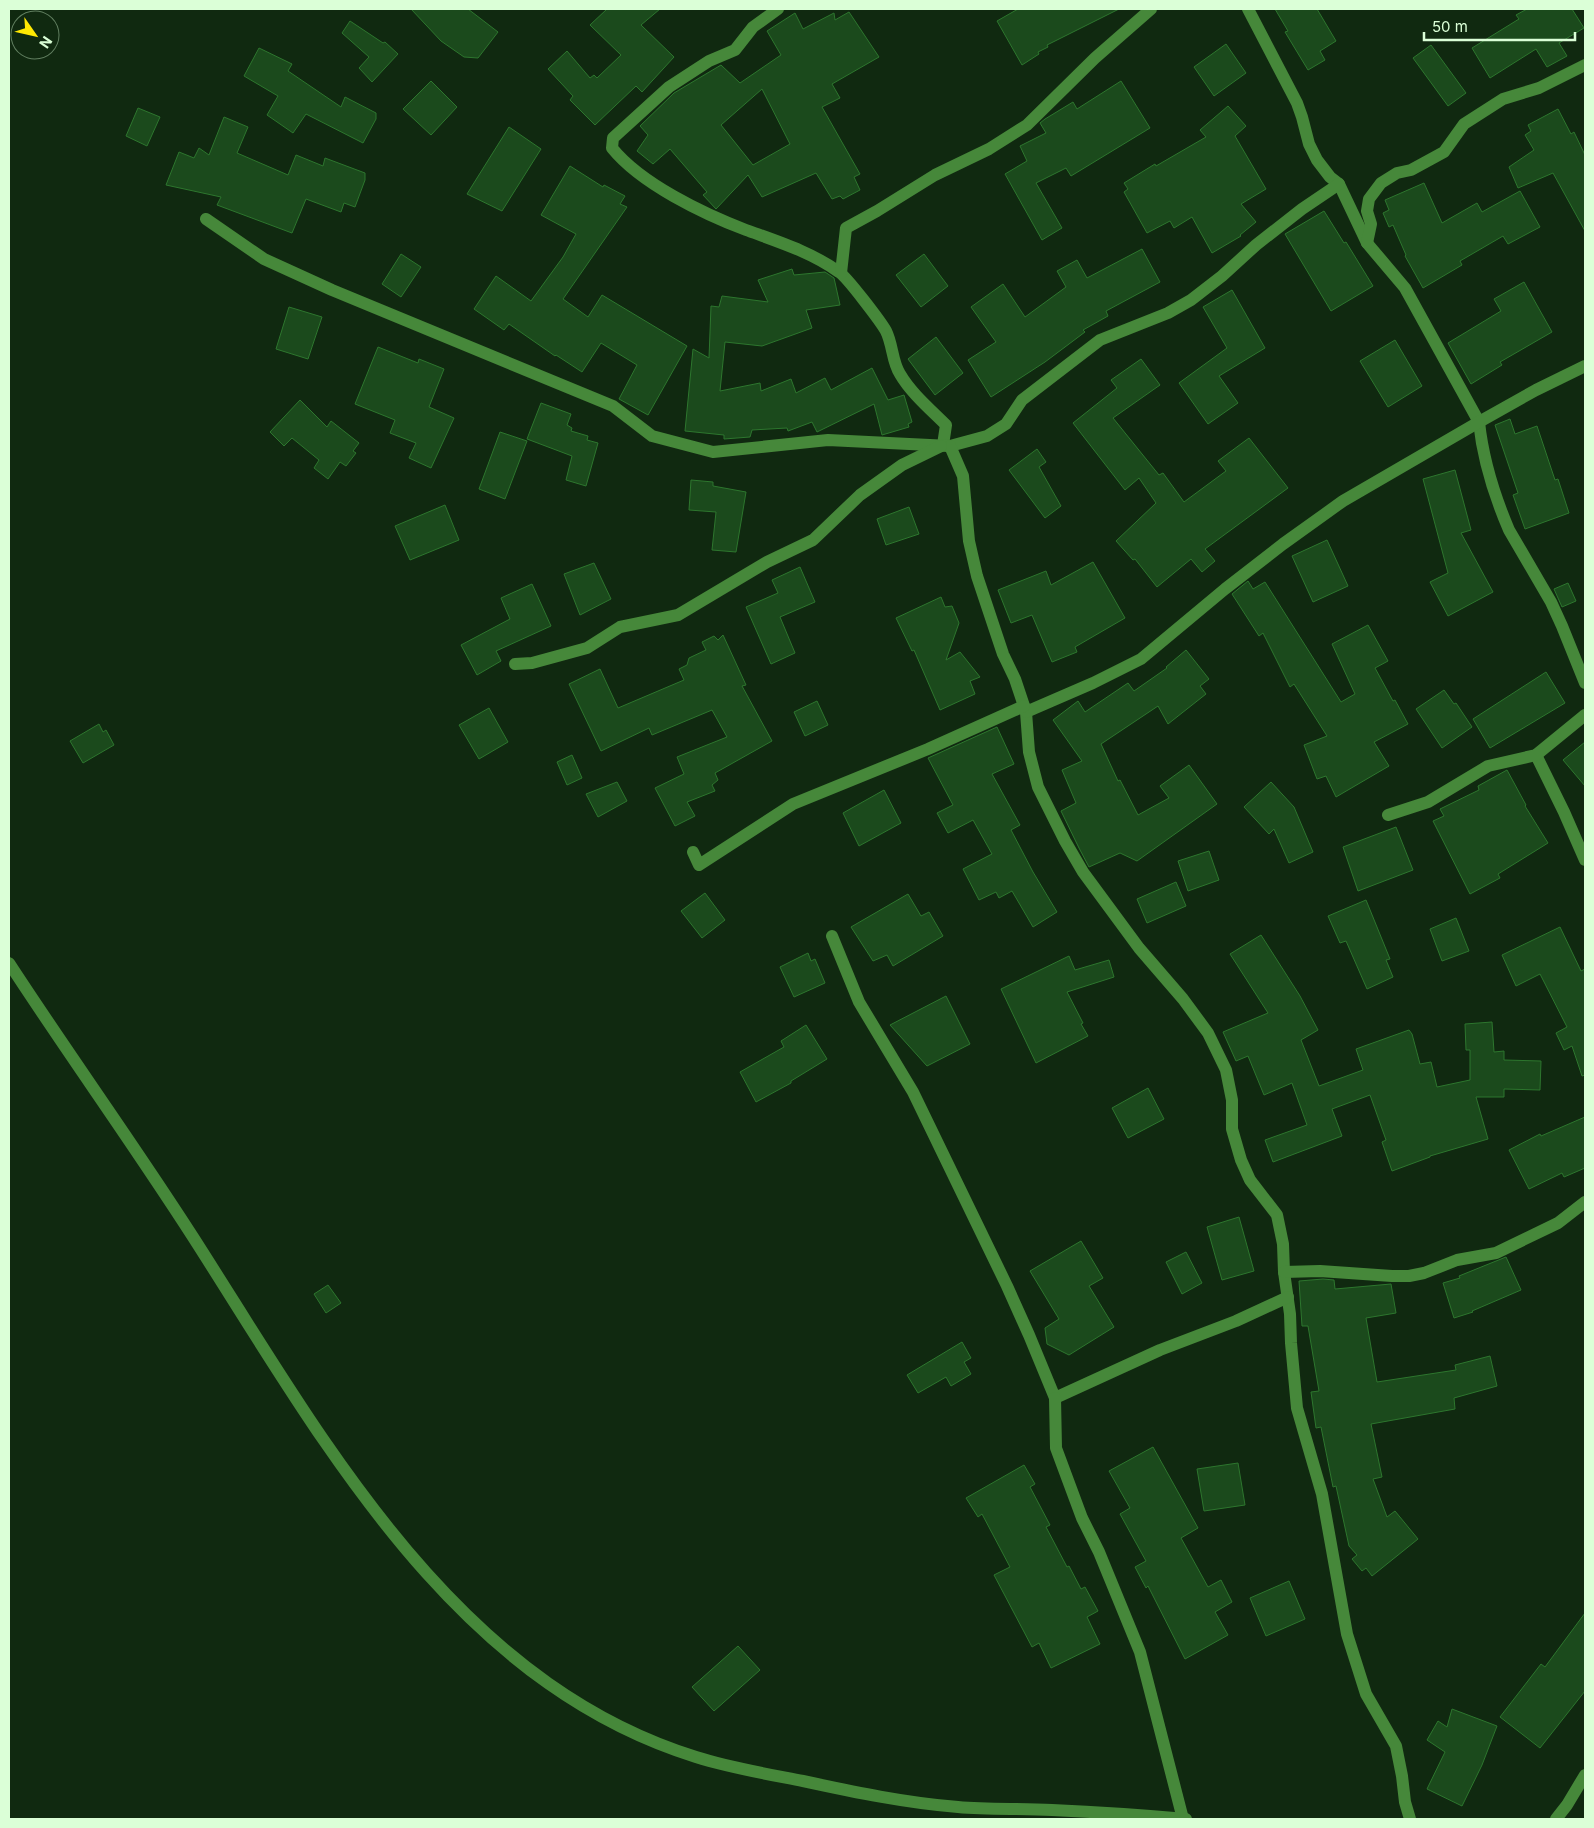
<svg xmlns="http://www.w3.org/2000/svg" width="1594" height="1828" font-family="Inter,sans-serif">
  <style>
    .building { fill: #1b4a1c; stroke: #2d762e; fill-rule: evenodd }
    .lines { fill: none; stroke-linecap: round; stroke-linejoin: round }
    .minor { stroke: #46883a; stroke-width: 12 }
  </style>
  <rect width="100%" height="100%" fill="#102910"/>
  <!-- building -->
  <g class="building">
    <polygon points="411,9 468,9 498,32 478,58 464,57 441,41"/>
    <polygon points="607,9 660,9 641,25 674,57 642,92 636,86 595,125 570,100 573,96 548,69 567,51 590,78 594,75 597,78 621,55 590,25"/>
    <polygon points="1018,9 1119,9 1047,45 1048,47 1038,52 1039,54 1022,65 997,21"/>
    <polygon points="1275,9 1317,9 1336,41 1320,51 1325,60 1308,70 1285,32 1288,31"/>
    <polygon points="1527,9 1572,9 1584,28 1559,43 1567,56 1547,67 1536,49 1490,78 1472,48 1519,19 1516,15"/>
    <path d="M849 12 879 57 832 84 840 98 822 107 860 174 854 177 860 190 843 199 840 196 832 199 816 173 762 197 748 175 716 209 703 195 707 192 670 149 653 164 637 151 648 135 640 126 674 93 721 65 740 83 781 55 767 31 795 13 803 29 834 13 835 20ZM762 89 790 144 753 165 721 125Z"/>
    <polygon points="350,21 383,43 385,42 398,54 372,82 359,68 369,57 342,33"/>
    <polygon points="1226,44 1246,73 1214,96 1194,67"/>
    <polygon points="1431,45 1466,93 1448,106 1413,58"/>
    <polygon points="259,48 292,64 288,71 341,107 345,97 376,113 376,119 363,143 306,114 293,133 267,115 278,96 244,76"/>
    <polygon points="431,81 457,107 431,135 403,109"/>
    <polygon points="1121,81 1150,128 1071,176 1066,168 1036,183 1062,228 1042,240 1005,174 1027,161 1020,146 1046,133 1040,123 1045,119 1073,102 1077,109"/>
    <polygon points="1228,106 1246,126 1235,136 1266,189 1241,204 1256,222 1240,235 1241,236 1212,253 1192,217 1174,228 1170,221 1147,233 1124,192 1128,189 1124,183 1155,164 1156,166 1206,137 1200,130"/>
    <polygon points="138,108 160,117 147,146 126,136"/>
    <polygon points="1558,109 1571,134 1574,132 1585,155 1585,231 1553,173 1518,188 1509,167 1534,150 1525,135 1531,131 1528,125"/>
    <polygon points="224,117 248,127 237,153 288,175 296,155 323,166 325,158 365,173 365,180 355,207 344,203 341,212 306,199 292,233 217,205 221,197 166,185 179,152 194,158 199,148 209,155"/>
    <polygon points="509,127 541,149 502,211 467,194"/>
    <polygon points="570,166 603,187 604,185 625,196 620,204 627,207 563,299 588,317 602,295 687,346 648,415 619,399 637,365 601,343 582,372 556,355 555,356 509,324 504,330 474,309 496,276 531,301 563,257 576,234 541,215"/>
    <polygon points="1424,183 1442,223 1477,203 1482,212 1520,191 1540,227 1508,244 1503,236 1460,261 1462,265 1423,288 1405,256 1406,255 1393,225 1389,227 1383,213 1389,210 1385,200"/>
    <polygon points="1324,211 1344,243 1346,242 1373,286 1331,311 1285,234"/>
    <polygon points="1142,249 1160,282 1106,311 1108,316 1083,330 1085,332 1045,362 991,397 968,360 996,342 971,307 1003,284 1025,317 1066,287 1057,271 1077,260 1087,278"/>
    <polygon points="401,254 421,267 401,297 382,284"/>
    <polygon points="924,254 948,286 921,307 896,275"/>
    <polygon points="792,269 794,275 825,272 834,278 840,305 806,310 812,328 762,346 725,342 720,391 760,383 761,391 791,379 796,393 825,378 831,390 872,368 888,400 904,395 912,422 908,424 909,427 882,435 874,404 817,432 812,422 788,431 787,428 752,430 750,437 724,439 724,435 685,431 693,349 709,358 711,306 719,307 722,296 768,302 758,280"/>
    <polygon points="1524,282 1552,332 1500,362 1502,365 1471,384 1448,343 1501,311 1494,299"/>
    <polygon points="1232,290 1265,348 1219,376 1238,403 1208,424 1179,383 1227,348 1203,307"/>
    <polygon points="289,307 322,317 308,359 276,349"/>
    <polygon points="936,337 963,373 935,395 908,359"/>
    <polygon points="1395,340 1422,386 1388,407 1360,361"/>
    <polygon points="378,347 418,363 419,359 444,369 429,407 454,418 431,468 409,458 416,443 390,433 395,420 355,404"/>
    <polygon points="1141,359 1160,385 1113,418 1159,475 1163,473 1184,502 1226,471 1218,461 1249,438 1288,488 1205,549 1215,561 1202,572 1191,559 1157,587 1135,559 1133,560 1116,541 1156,503 1139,478 1125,490 1073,423 1117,388 1111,380"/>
    <polygon points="300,400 327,427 331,421 359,443 353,451 356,453 346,466 340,462 328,479 314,468 319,460 292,438 284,446 270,432"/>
    <polygon points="541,403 571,414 567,425 572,428 571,431 588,436 587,440 598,443 586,486 566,480 572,456 527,439"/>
    <polygon points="1510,419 1515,434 1537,426 1555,480 1558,479 1569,513 1525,529 1513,495 1518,493 1495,425"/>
    <polygon points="500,432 527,441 505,499 479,489"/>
    <polygon points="1037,449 1046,462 1039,467 1061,506 1045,518 1009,470"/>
    <polygon points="1455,470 1471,530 1461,533 1493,592 1448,616 1430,582 1448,573 1423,479"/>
    <polygon points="691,480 713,482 713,486 746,492 736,552 712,550 716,512 689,510"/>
    <polygon points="445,505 459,540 410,560 395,526"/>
    <polygon points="909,507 919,534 886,545 877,519"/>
    <polygon points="1327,540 1348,586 1313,602 1292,556"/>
    <polygon points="1093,562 1125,618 1075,647 1077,652 1052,662 1032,615 1011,623 998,590 1046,571 1051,585"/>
    <polygon points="594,563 611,599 580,615 564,574"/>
    <polygon points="800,567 815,602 780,617 795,653 771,664 746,607 778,593 772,580"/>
    <polygon points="1248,581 1253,589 1265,582 1341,702 1355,694 1332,644 1368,625 1388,661 1375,668 1393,701 1395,700 1408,724 1374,742 1389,766 1336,797 1326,776 1317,779 1304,745 1327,736 1294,684 1290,687 1263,633 1259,636 1232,594"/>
    <polygon points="1568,583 1576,601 1562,607 1554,589"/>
    <polygon points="532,584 551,626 496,651 501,661 477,675 461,645 510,619 501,598"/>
    <polygon points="941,597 945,607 952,606 959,623 946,660 960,652 980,677 970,681 975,694 940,710 914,650 912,651 896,618"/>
    <polygon points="723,635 746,685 742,686 772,741 715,773 718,780 712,785 715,791 687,802 695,816 675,826 655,788 684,774 677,757 727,737 712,710 652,735 649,728 601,751 569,684 600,669 618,708 684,680 679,669 687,665 689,658 706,650 702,642 714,636 718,640"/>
    <polygon points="1186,650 1209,679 1200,686 1206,694 1168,724 1158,706 1101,744 1118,781 1120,780 1138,815 1169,798 1160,786 1189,765 1217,804 1137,861 1120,853 1089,867 1079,848 1061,811 1076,803 1062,770 1082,761 1053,720 1078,701 1085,712 1128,683 1134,691 1167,668 1166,667"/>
    <polygon points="1546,672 1565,703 1490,748 1473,719"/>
    <polygon points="1444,690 1454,704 1456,703 1472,727 1442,748 1416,709"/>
    <polygon points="817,701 828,725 805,736 794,712"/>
    <polygon points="489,708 508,742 479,759 459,725"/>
    <polygon points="99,724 103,732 106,730 114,745 83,763 70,741"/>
    <polygon points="997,727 1014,764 992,774 1020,825 1011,830 1033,872 1057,912 1033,927 1012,891 999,898 996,892 979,900 963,869 992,854 973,820 948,833 937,813 953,805 928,758"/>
    <polygon points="1585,742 1585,786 1563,760"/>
    <polygon points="572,755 582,778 567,785 557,762"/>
    <polygon points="1507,770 1526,805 1525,806 1548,843 1498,874 1500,878 1470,894 1433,821 1444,816 1440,809 1479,790 1478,786"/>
    <polygon points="617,782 627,801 598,817 586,794"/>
    <polygon points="1271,782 1294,807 1313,852 1289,863 1274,829 1269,834 1244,807"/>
    <polygon points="884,790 901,823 859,846 843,813"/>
    <polygon points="1396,827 1413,870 1358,891 1343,847"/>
    <polygon points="1209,851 1219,880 1188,891 1178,861"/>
    <polygon points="1176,882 1186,906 1147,923 1137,899"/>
    <polygon points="705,893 725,920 702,938 681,911"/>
    <polygon points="908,894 921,916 929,912 943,936 893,966 887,955 873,961 851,927"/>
    <polygon points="1366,900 1390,959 1386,960 1393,977 1367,989 1346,941 1340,943 1328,916"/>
    <polygon points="1456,918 1469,951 1442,961 1430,929"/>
    <polygon points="1560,927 1581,971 1585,969 1585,1075 1582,1076 1572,1046 1564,1050 1556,1033 1567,1027 1540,974 1516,986 1502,955"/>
    <polygon points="1261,935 1300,996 1318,1030 1301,1040 1319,1086 1363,1070 1356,1049 1409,1030 1412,1034 1420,1064 1431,1062 1437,1087 1470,1080 1470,1050 1466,1050 1465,1024 1492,1022 1494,1052 1504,1051 1504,1060 1541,1061 1540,1090 1504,1089 1504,1097 1476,1097 1488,1139 1430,1156 1430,1157 1392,1171 1382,1142 1386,1140 1370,1095 1332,1109 1342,1136 1273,1162 1265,1140 1307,1125 1292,1083 1264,1095 1248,1056 1236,1061 1223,1032 1268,1013 1230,954"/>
    <polygon points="808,953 811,961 815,959 825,983 794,997 780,967"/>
    <polygon points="1069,956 1075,970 1109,960 1114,977 1067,992 1083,1023 1081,1024 1088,1036 1036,1063 1001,989"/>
    <polygon points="946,996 970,1044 927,1066 890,1025"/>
    <polygon points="806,1025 827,1059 791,1081 791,1083 756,1102 740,1072 784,1047 781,1041"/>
    <polygon points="1148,1088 1164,1119 1128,1138 1112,1108"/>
    <polygon points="1585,1117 1585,1168 1564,1177 1562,1173 1529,1189 1509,1150 1540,1134 1541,1136"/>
    <polygon points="1239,1217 1254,1271 1222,1280 1207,1227"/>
    <polygon points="1081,1241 1103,1278 1089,1286 1114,1327 1069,1355 1047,1344 1045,1328 1059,1319 1030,1271"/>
    <polygon points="1186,1252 1202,1283 1182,1294 1166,1262"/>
    <polygon points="1506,1257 1521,1290 1472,1311 1473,1312 1454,1318 1443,1283 1460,1278 1459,1276"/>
    <polygon points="1323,1279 1334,1280 1335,1289 1391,1284 1396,1313 1366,1318 1377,1382 1456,1370 1455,1365 1490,1356 1497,1386 1454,1398 1455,1409 1371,1424 1382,1477 1373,1479 1387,1517 1395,1511 1418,1539 1372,1576 1366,1568 1362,1571 1352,1559 1357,1555 1349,1546 1336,1486 1333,1487 1321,1427 1316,1428 1311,1392 1319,1391 1308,1326 1302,1326 1299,1281"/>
    <polygon points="328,1285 341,1303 326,1313 314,1294"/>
    <polygon points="962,1342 971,1358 964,1362 971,1374 951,1386 946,1377 918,1393 907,1375"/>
    <polygon points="1153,1447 1198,1528 1181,1538 1208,1587 1221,1580 1232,1602 1215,1612 1228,1635 1185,1659 1148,1586 1146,1588 1135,1567 1146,1561 1120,1514 1130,1508 1109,1471"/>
    <polygon points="1238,1463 1245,1505 1204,1511 1197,1469"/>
    <polygon points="1024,1465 1035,1484 1030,1487 1050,1525 1046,1527 1067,1567 1069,1566 1081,1589 1085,1587 1098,1611 1087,1617 1100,1644 1051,1668 1039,1643 1032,1647 994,1575 1010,1567 982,1514 978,1517 966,1498"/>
    <polygon points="1289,1581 1305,1619 1266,1636 1250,1598"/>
    <polygon points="1585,1613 1585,1691 1540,1748 1500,1717 1541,1664 1545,1667"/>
    <polygon points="738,1646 760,1670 714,1711 692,1687"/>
    <polygon points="1452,1709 1497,1726 1482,1765 1462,1806 1427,1789 1445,1752 1427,1740 1438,1721 1447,1727"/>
  </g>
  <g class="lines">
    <!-- minor -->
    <g class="minor">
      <path d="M778 9 753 27 735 50 709 61 669 87 613 138 612 148C641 184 704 214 746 230 779 242 811 252 839 272 847 277 881 322 886 331 893 345 892 362 900 374 911 393 930 409 946 425L943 445 950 446"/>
      <path d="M1248 9 1297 103 1302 117 1309 144 1317 160 1330 177 1339 184 1367 243 1405 288 1479 422C1483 460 1494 495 1509 530L1551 602 1562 626 1585 683"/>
      <polyline points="206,219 264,259 332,290 613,406 652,436 713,452 828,440 950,446 987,436 1006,424 1022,400 1100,340 1168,313 1191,300 1222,276 1256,245 1302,209 1339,184"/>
      <polyline points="1367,243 1371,224 1367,211 1369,199 1381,183 1397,173 1411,170 1444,152 1464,124 1503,99 1539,88 1585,65"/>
      <polyline points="841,273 846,228 877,211 935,175 989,149 1027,125 1095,58 1151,9"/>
      <polyline points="950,446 963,476 969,541 977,576 1003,654 1015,679 1026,712 1029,752 1038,787 1065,841 1083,872 1139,948 1183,999 1208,1033 1226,1070 1232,1100 1232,1129 1241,1160 1250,1180 1277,1215 1283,1244 1284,1272 1290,1314 1291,1343 1297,1408 1322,1494 1347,1634 1366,1694 1396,1746 1402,1776 1405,1802 1410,1819"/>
      <polyline points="515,664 532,663 587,648 620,627 678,615 767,562 813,540 860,495 902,465 941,446"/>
      <polyline points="1026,712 1093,683 1141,659 1225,589 1283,544 1343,501 1479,422 1536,390 1585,366"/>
      <polyline points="1536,755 1564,812 1585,860"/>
      <polyline points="1388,815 1428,802 1488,766 1536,755 1585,715"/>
      <polyline points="693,852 699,865 793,804 928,749 1024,706"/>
      <polyline points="832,936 859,1002 913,1092 1007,1286 1029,1335 1055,1398 1160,1350 1236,1321 1288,1297"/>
      <path d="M9 963C69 1055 134 1145 193 1237 322 1438 452 1681 696 1757 731 1768 767 1774 803 1781 854 1792 906 1803 958 1807 990 1810 1021 1808 1052 1810 1097 1812 1142 1815 1186 1819"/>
      <polyline points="1284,1272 1320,1271 1392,1276 1409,1276 1424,1273 1457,1260 1496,1253 1558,1223 1585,1202"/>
      <polyline points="1055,1398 1056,1448 1082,1518 1099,1552 1140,1652 1183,1819"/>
      <polyline points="1556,1819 1567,1805 1585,1775"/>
    </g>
  </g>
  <!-- border -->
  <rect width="1594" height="1828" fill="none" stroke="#dbffd7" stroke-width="20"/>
  <!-- north arrow -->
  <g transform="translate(35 35) rotate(124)"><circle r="24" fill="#102910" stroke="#617f60"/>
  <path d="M0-4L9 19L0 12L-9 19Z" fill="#ffe803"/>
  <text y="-8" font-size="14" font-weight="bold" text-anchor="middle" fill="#dbffd7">N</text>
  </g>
  <!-- scale -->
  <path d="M1424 32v8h151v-8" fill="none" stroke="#dbffd7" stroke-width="2.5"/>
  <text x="1432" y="32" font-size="15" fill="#dbffd7" stroke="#102910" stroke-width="4" paint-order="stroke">50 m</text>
</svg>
